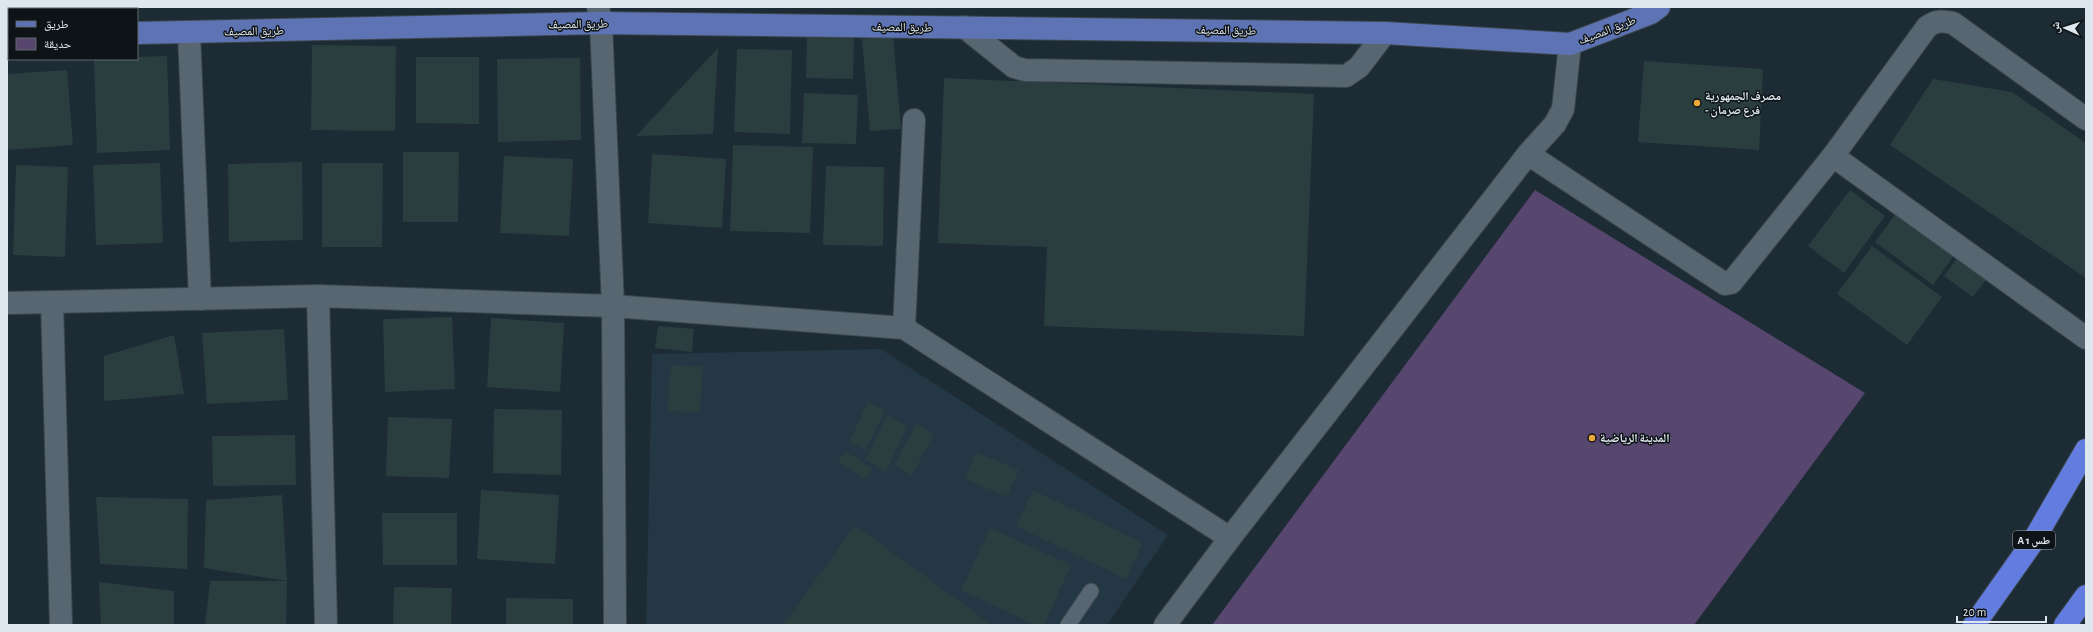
<svg xmlns="http://www.w3.org/2000/svg" width="2093" height="632" font-family="'Alegreya Sans','Noto Naskh Arabic',sans-serif">
  <style>
    .built { fill: #233744 }
    .green { fill: #57466e }
    .building { fill: #2a3e40 }
    .lines { fill: none; stroke-linecap: round; stroke-linejoin: round }
    .lane-casing { stroke: #3b474e; stroke-width: 17 }
    .street-casing { stroke: #3b474e; stroke-width: 24 }
    .primary-casing { stroke: #3b474e; stroke-width: 24 }
    .highway-casing { stroke: #3b474e; stroke-width: 24 }
    .lane { stroke: #576671; stroke-width: 15 }
    .street { stroke: #576671; stroke-width: 22 }
    .primary { stroke: #5e73b4; stroke-width: 22 }
    .highway { stroke: #627ce0; stroke-width: 22 }
    .poi-dot { fill: #eda83b; stroke: #0d1317; stroke-width: 1.5 }
    .labels { text-anchor: middle; dominant-baseline: central; stroke-width: 3; stroke-linejoin: round; paint-order: stroke }
    .shield { fill: #0d1317; stroke: #9fa7ad; stroke-width: 1 }
    .shield-label { font-size: 11px; font-weight: bold; fill: #dee7ed }
    .street-label { font-size: 12px; fill: #dee7ed; stroke: #0d1317 }
    .poi-label { font-size: 12px; font-weight: bold; fill: #dee7ed; stroke: #0d1317; text-anchor: start }
  </style>
  <rect width="100%" height="100%" fill="#1d2b35"/>
  <!-- built -->
  <polygon class="built" points="881,349 1168,535 1107,625 646,625 652,354"/>
  <!-- green -->
  <polygon class="green" points="1535,190 1865,393 1694,625 1212,625"/>
  <!-- building -->
  <g class="building">
    <polygon points="807,34 854,35 853,79 806,78"/>
    <polygon points="893,36 901,129 870,131 862,39"/>
    <polygon points="312,45 396,46 395,131 311,130"/>
    <polygon points="718,48 713,134 636,136"/>
    <polygon points="737,49 792,50 790,134 734,132"/>
    <polygon points="167,56 170,150 97,153 94,59 137,59 137,57"/>
    <polygon points="416,57 479,57 479,124 416,123"/>
    <polygon points="580,58 581,140 498,142 497,59"/>
    <polygon points="1644,61 1763,69 1759,150 1638,142"/>
    <polygon points="67,70 73,145 7,150 7,74"/>
    <polygon points="944,78 1314,94 1304,336 1044,326 1047,247 938,243"/>
    <polygon points="1933,79 2012,92 2086,143 2086,278 1890,145"/>
    <polygon points="804,93 858,95 856,144 802,143"/>
    <polygon points="733,145 813,147 810,233 730,231"/>
    <polygon points="403,152 459,152 458,222 403,222"/>
    <polygon points="652,154 726,159 722,228 648,223"/>
    <polygon points="504,156 573,159 569,236 500,233"/>
    <polygon points="302,162 303,240 229,242 228,164"/>
    <polygon points="160,163 163,243 96,245 93,165"/>
    <polygon points="322,163 383,163 382,247 322,247"/>
    <polygon points="16,165 68,167 65,257 13,255"/>
    <polygon points="826,166 884,167 883,246 823,245"/>
    <polygon points="1850,190 1885,216 1844,273 1808,246"/>
    <polygon points="1897,212 1955,254 1933,285 1875,242"/>
    <polygon points="1872,246 1942,297 1907,345 1837,294"/>
    <polygon points="1960,254 1989,276 1973,297 1944,276"/>
    <polygon points="452,317 455,389 385,392 383,319"/>
    <polygon points="491,318 564,323 560,392 487,387"/>
    <polygon points="658,326 694,329 692,352 655,348"/>
    <polygon points="284,329 288,400 207,404 202,333"/>
    <polygon points="174,335 184,394 104,401 104,356"/>
    <polygon points="670,365 703,366 700,412 668,411"/>
    <polygon points="868,402 885,410 866,450 849,442"/>
    <polygon points="494,409 562,410 561,475 493,473"/>
    <polygon points="887,415 908,426 886,471 865,460"/>
    <polygon points="388,417 452,419 449,478 386,476"/>
    <polygon points="916,424 934,434 912,475 894,465"/>
    <polygon points="295,435 296,485 213,486 212,436"/>
    <polygon points="845,451 872,468 866,479 838,462"/>
    <polygon points="976,452 1019,470 1007,497 965,479"/>
    <polygon points="481,490 559,495 555,564 477,559"/>
    <polygon points="1033,490 1143,543 1126,579 1016,526"/>
    <polygon points="282,495 287,581 204,568 206,500"/>
    <polygon points="96,497 188,499 187,569 100,564"/>
    <polygon points="382,513 457,513 457,565 383,565"/>
    <polygon points="855,525 992,625 783,625"/>
    <polygon points="990,528 1071,565 1044,625 1035,625 961,590"/>
    <polygon points="210,581 287,581 286,625 205,625"/>
    <polygon points="99,582 174,591 174,625 101,625"/>
    <polygon points="394,587 452,588 451,625 393,625"/>
    <polygon points="506,598 573,599 573,625 506,625"/>
  </g>
  <g class="lines">
    <!-- lane casing -->
    <g class="lane-casing">
      <polyline id="lane" points="1068,625 1091,591"/>
    </g>
    <!-- street casing -->
    <g class="street-casing">
      <g id="street">
        <polyline points="598,7 601,23 613,306 615,625"/>
        <polyline points="964,27 1014,67 1025,70 1346,76 1359,67 1385,33"/>
        <polyline points="189,33 200,299"/>
        <path d="M1528 154 1725 284 1731 283 1833 156 1927 27C1936 20 1942 21 1953 23L2086 119"/>
        <polyline points="1833,156 2086,338"/>
        <polyline points="318,296 326,625"/>
        <polyline points="52,302 61,625"/>
        <polyline points="7,303 318,296 613,306 904,328 1230,538"/>
        <polyline points="904,328 914,120"/>
        <polyline points="1165,625 1230,538 1528,154 1555,124 1563,109 1570,44"/>
      </g>
    </g>
    <!-- primary casing -->
    <g class="primary-casing">
      <g id="primary">
        <polyline points="137,33 601,23 1385,33 1570,44 1651,13 1659,7"/>
        <polyline points="7,35 9,35"/>
      </g>
    </g>
    <!-- highway casing -->
    <g class="highway-casing">
      <g id="highway">
        <polyline points="1974,625 2032,543 2086,450"/>
        <polyline points="2065,625 2086,596"/>
      </g>
    </g>
    <!-- lane -->
    <use href="#lane" class="lane"/>
    <!-- street -->
    <use href="#street" class="street"/>
    <!-- primary -->
    <use href="#primary" class="primary"/>
    <!-- highway -->
    <use href="#highway" class="highway"/>
  </g>
  <!-- markers -->
  <g class="poi-dot">
    <circle cx="1697" cy="103" r="4"/>
    <circle cx="1592" cy="438" r="4"/>
  </g>
  <g class="labels">
    <!-- shield labels -->
    <rect class="shield" x="2013" y="531" width="42" height="18" rx="3"/>
    <g class="shield-label">
      <text x="2034" y="540">A 1 طس</text>
    </g>
    <!-- street labels -->
    <g class="street-label">
      <text transform="translate(578 24) rotate(-1)">طريق المصيف</text>
      <text transform="translate(902 27) rotate(1)">طريق المصيف</text>
      <text transform="translate(1226 30) rotate(1)">طريق المصيف</text>
      <text transform="translate(1607 30) rotate(-21)">طريق المصيف</text>
      <text transform="translate(254 31) rotate(-1)">طريق المصيف</text>
    </g>
    <!-- poi labels -->
    <g class="poi-label">
      <text x="1705" y="96">مصرف الجمهورية<tspan x="1705" dy="14">- فرع صرمان</tspan></text>
      <text x="1600" y="438">المدينة الرياضية</text>
    </g>
  </g>
  <!-- border -->
  <rect width="2093" height="632" fill="none" stroke="#dee7ed" stroke-width="16"/>
  <!-- legend -->
  <rect x="8" y="8" width="130" height="52" fill="#0d1317" stroke="#61686d"/>
  <rect x="16" y="21" width="20" height="6" fill="#5e73b4" stroke="#61686d"/>
  <text x="44" y="28" font-size="12" fill="#dee7ed">طريق</text>
  <rect x="16" y="38" width="20" height="12" fill="#57466e" stroke="#61686d"/>
  <text x="44" y="48" font-size="12" fill="#dee7ed">حديقة</text>
  <!-- north arrow -->
  <g transform="translate(2065 28) rotate(273)" stroke="#0d1317" stroke-width="3" paint-order="stroke">
  <path d="M0-3L7 15L0 10L-7 15Z" fill="#dee7ed"/>
  <text y="-6" font-size="11" font-weight="bold" text-anchor="middle" fill="#dee7ed">ش</text>
  </g>
  <!-- scale -->
  <path d="M1957 616v6h89v-6" fill="none" stroke="#dee7ed" stroke-width="2"/>
  <text x="1963" y="616" font-size="12" fill="#dee7ed" stroke="#0d1317" stroke-width="3" paint-order="stroke">20 m</text>
</svg>
